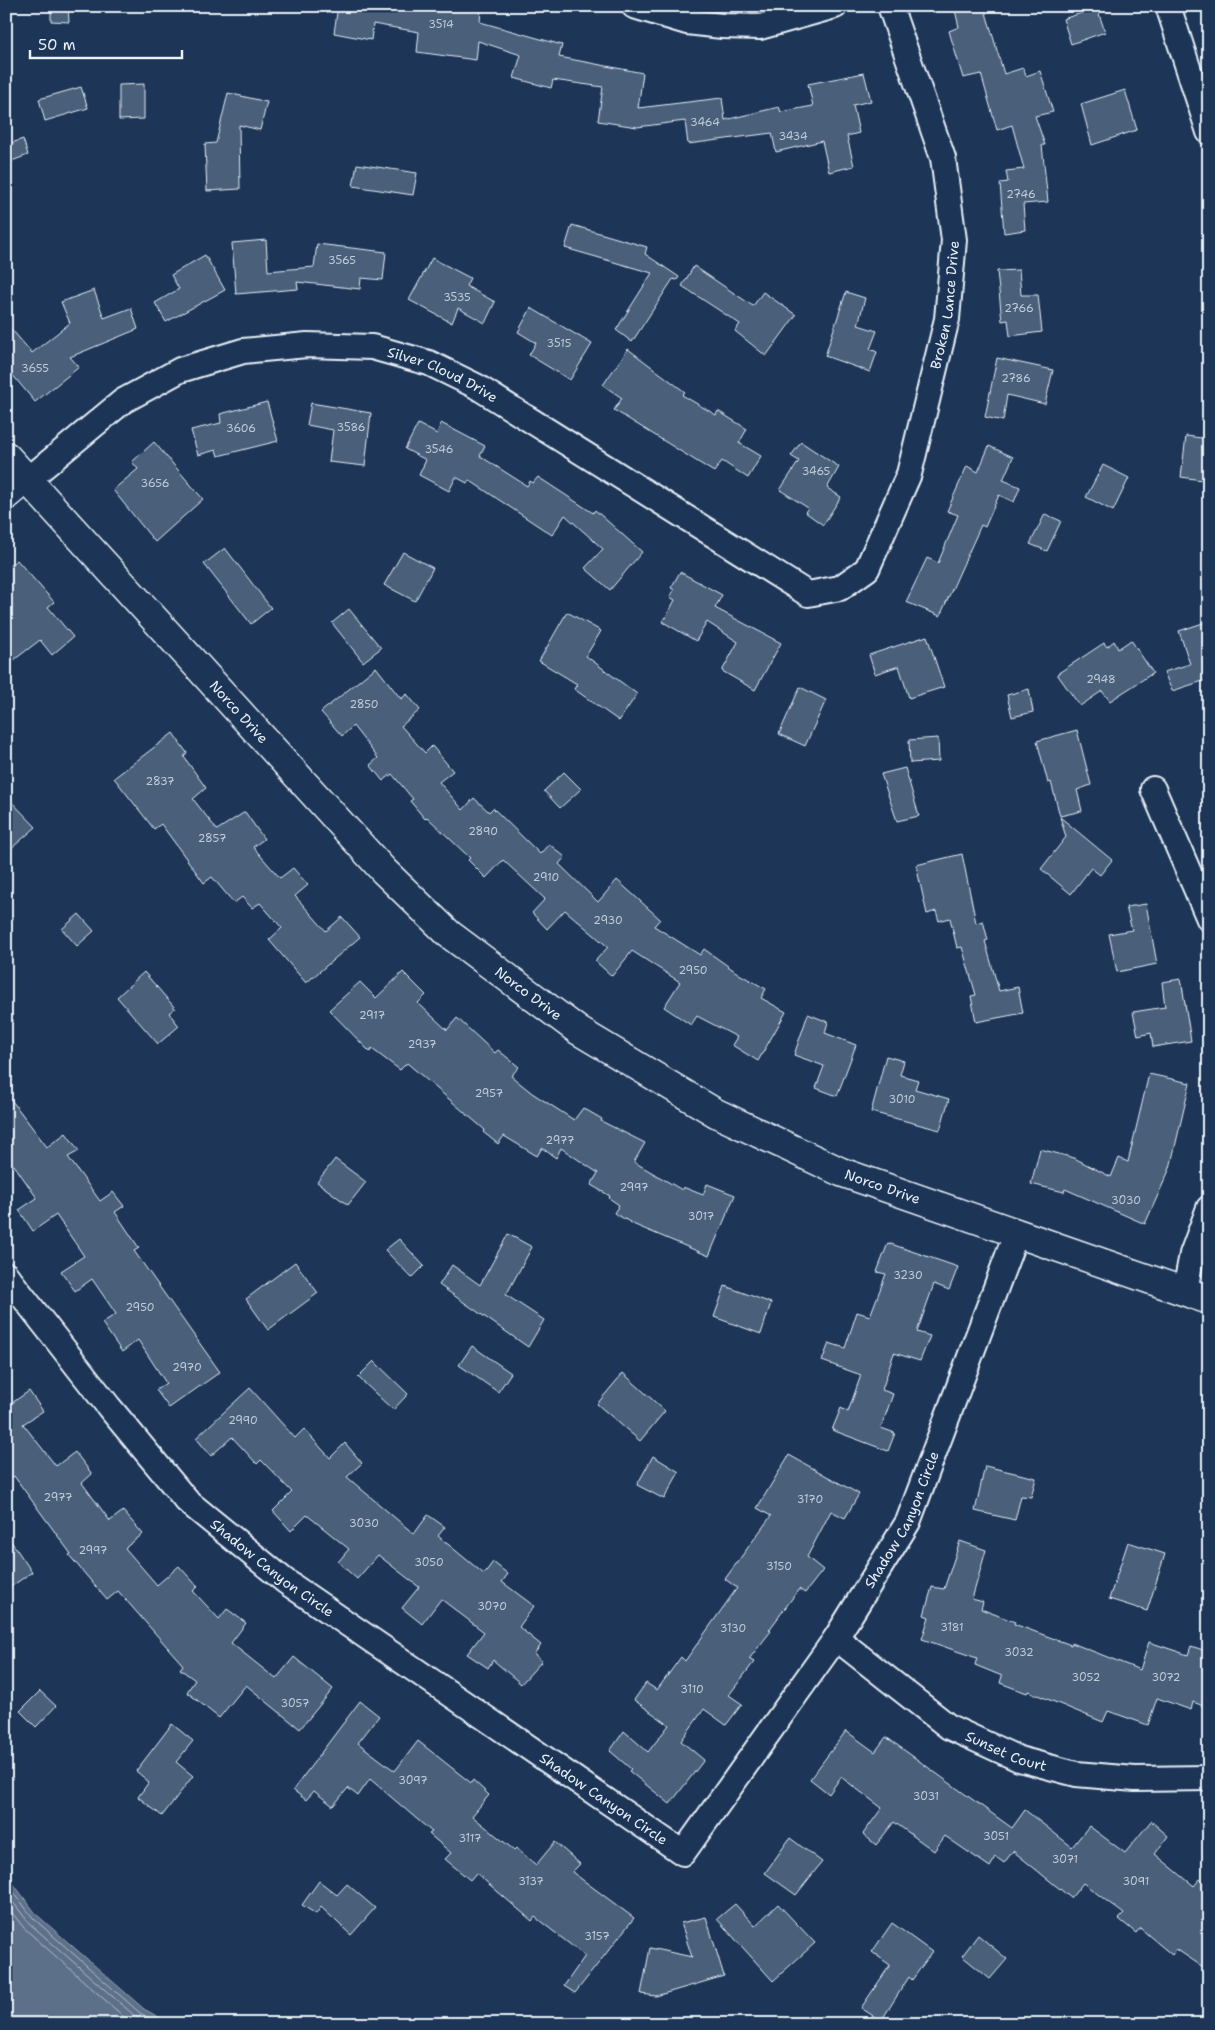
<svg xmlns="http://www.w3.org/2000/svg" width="1215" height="2030" font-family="'Shantell Sans',sans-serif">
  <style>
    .water { fill: #5d7089; stroke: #95a4b5 }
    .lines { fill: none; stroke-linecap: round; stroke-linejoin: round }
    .shore { stroke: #b0bdcc; stroke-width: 1 }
    .building { fill: #495e7a; stroke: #e8f1f8 }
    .minor-casing { stroke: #e8f1f8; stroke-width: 28 }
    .major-casing { stroke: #e8f1f8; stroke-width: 31 }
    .minor { stroke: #1d3557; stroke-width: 24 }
    .major { stroke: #1d3557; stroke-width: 28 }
    .labels { text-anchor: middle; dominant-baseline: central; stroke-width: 4.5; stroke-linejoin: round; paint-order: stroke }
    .number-label { font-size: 11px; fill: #c0ccd8 }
    .street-label { font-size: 14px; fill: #e8f1f8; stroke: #1d3557 }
  </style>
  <rect width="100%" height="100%" fill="#1d3557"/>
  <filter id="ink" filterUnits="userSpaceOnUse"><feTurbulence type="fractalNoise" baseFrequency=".02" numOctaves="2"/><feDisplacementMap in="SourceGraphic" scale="10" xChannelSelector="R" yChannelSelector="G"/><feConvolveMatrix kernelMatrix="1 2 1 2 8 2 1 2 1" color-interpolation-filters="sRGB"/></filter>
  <g filter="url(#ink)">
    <!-- water -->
    <polygon class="water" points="6,1874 37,1915 144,2009 171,2024 6,2024"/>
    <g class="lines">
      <!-- shore -->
      <g class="shore">
        <polyline points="6,1882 33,1918 140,2013 160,2024"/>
        <polyline points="6,1893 29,1923 136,2017 147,2024"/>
        <polyline points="6,1905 24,1928 132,2024"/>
      </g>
    </g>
    <!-- building -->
    <g class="building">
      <polygon points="51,6 68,6 69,22 51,21"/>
      <polygon points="338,6 394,6 435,12 435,6 481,9 480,22 562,45 559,57 643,73 638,108 722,98 725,120 779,107 781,112 813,106 808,84 864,73 871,101 853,105 859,133 847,136 854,166 829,172 822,141 776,152 772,133 688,144 685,121 637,127 598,121 603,87 553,80 551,88 514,78 521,55 478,41 476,60 417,52 419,32 373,24 371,40 334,33"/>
      <polygon points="954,6 984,6 1004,74 1023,68 1026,76 1040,71 1053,112 1035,116 1045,145 1042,145 1048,202 1023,204 1025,230 1004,233 1000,183 1008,182 1006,171 1024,169 1012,125 997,130 981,74 963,78 949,31 959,27"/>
      <polygon points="1097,8 1105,32 1071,44 1063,19"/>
      <polygon points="144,84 144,119 119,120 119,85"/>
      <polygon points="81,87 88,108 45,121 39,99"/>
      <polygon points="1125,90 1137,130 1092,145 1081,104"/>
      <polygon points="228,93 267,102 260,130 239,125 240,189 207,191 205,144 216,143"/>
      <polygon points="23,139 28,155 6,163 6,145"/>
      <polygon points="357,164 417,173 413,195 353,186"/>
      <polygon points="572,225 647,247 645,254 679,277 677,280 673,279 632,342 616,330 652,273 565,248"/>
      <polygon points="266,240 268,271 314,267 317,244 386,252 383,280 361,278 360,289 297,282 298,289 236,294 232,243"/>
      <polygon points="205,255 225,290 166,322 155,303 179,289 171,275"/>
      <polygon points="432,258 470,278 466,286 495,302 485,323 458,308 452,323 409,300"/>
      <polygon points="694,266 753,306 763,292 796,315 766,356 735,331 740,324 682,286"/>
      <polygon points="1019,270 1021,295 1038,295 1042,332 1010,336 1008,320 1002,321 997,271"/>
      <polygon points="94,290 104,318 131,308 138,329 70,357 79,367 35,402 6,367 6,323 32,353 70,323 61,302"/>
      <polygon points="846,292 865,298 858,325 877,331 870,349 877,352 870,372 825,356"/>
      <polygon points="531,308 592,344 570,380 529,355 536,343 518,332"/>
      <polygon points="628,349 685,392 682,395 716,415 718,411 747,429 739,443 761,456 748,478 722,461 714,472 614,410 622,398 603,385"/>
      <polygon points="997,358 1053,370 1045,404 1007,395 1003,421 985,417"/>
      <polygon points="267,402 278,441 218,456 216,450 198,455 191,430 221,423 220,414"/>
      <polygon points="311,403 371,413 365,466 329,462 333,430 307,425"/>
      <polygon points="441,423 485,446 480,456 527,486 530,481 533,483 538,477 593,513 595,510 642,552 610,590 585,568 603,549 565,515 552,535 469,480 467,483 456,477 449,491 419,475 426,460 405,449 418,424 437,434"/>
      <polygon points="1186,436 1209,439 1209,481 1181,477"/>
      <polygon points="154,442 203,499 155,542 113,490 138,469 132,462"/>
      <polygon points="801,442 839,467 827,488 841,497 823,525 805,512 808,508 780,490 799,461 791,456"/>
      <polygon points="989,446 1013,457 1003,480 1020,487 1014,502 999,495 985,527 981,525 940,616 906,602 927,558 938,563 958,515 947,511 967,466 978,472"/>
      <polygon points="1103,465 1129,478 1113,511 1086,497"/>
      <polygon points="1045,514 1061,521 1047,551 1030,544"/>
      <polygon points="225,548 271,608 251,624 204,564"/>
      <polygon points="403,552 433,568 415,601 384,585"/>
      <polygon points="17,560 54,602 48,607 73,637 52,655 40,640 6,666 6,568"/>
      <polygon points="680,572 722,595 715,608 781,643 755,690 722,671 738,642 707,622 696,641 663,622 675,600 670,597 674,590 671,588"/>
      <polygon points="349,609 381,648 363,662 332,623"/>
      <polygon points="567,612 601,631 586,656 637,694 619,721 574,689 577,684 539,661"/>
      <polygon points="1209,621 1209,679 1172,691 1164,672 1190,664 1179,631"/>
      <polygon points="927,636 944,687 909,698 899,666 875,674 869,655"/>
      <polygon points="1131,640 1153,673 1110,701 1102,691 1080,706 1057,674 1104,643 1107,647 1114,641 1118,649"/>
      <polygon points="376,667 401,699 407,694 420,710 401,726 425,753 432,746 453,771 439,782 463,810 474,798 489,812 493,808 540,854 549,844 565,857 559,864 598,902 617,880 660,919 654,926 700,955 704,949 739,974 766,989 761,998 786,1012 758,1061 732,1045 737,1037 697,1016 691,1025 664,1007 680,982 632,951 612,976 595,961 608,947 565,910 547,929 532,913 545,899 503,860 486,878 468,860 470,858 427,817 425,819 410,801 413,799 392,774 383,781 370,765 378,758 353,726 342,736 321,712"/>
      <polygon points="800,687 826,700 805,746 779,734"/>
      <polygon points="1029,689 1033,712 1012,717 1007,695"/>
      <polygon points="1077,730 1091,785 1077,790 1082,811 1060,816 1051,782 1048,783 1037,741"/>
      <polygon points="173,733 187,753 184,757 206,788 193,799 217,830 245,812 264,839 253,847 280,878 293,868 308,885 295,896 326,931 342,917 360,937 306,983 269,940 282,928 260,903 252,908 242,897 234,903 212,877 204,883 161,824 154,829 114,778"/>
      <polygon points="938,738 939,761 910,763 909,740"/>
      <polygon points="905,768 919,816 897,821 881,774"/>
      <polygon points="564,772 581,789 560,808 544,791"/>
      <polygon points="6,796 36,827 6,853"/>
      <polygon points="1060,817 1112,860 1100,875 1091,868 1071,894 1041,869 1066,837"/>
      <polygon points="962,854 976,923 983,921 988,940 985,941 999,991 1018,987 1023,1013 976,1022 971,996 976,995 962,947 957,948 950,918 939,921 936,911 927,914 916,865"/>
      <polygon points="1146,904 1157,964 1117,972 1109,934 1132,930 1126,907"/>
      <polygon points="79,914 94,931 77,946 62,929"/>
      <polygon points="144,972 175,1008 169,1013 179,1026 158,1044 117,997"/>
      <polygon points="403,972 426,995 418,1003 447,1030 457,1018 495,1053 498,1050 519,1067 511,1076 532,1093 574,1120 583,1108 602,1119 601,1121 645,1143 634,1162 682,1190 683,1187 703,1195 707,1184 735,1195 709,1256 635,1225 614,1213 619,1205 609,1198 610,1196 591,1185 598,1173 561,1148 556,1158 542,1148 537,1156 504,1136 498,1144 483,1132 485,1130 407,1063 400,1070 372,1049 370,1052 329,1010 360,982 376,998"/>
      <polygon points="1181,979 1191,1041 1153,1047 1151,1033 1138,1036 1133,1012 1165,1007 1162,982"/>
      <polygon points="808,1014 828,1022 825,1033 856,1045 837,1096 816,1088 824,1066 794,1055"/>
      <polygon points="886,1056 904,1061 900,1075 918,1080 915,1089 949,1099 940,1130 871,1112"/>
      <polygon points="1149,1074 1190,1083 1170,1168 1145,1224 1065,1189 1064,1192 1031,1184 1040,1149 1074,1158 1111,1177 1119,1158 1128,1162"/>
      <polygon points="6,1093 47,1147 66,1133 79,1151 68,1157 100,1201 113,1192 124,1206 115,1212 139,1248 134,1251 220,1372 169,1408 156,1390 166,1383 138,1340 122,1352 102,1323 116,1314 92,1279 75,1291 61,1271 84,1256 56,1215 33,1231 19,1210 37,1198 14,1165 6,1170"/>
      <polygon points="335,1159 366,1182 348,1205 317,1182"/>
      <polygon points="508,1234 532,1247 506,1295 544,1320 528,1347 439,1285 452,1265 480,1285"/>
      <polygon points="399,1239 424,1266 412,1278 385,1250"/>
      <polygon points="888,1243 958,1267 949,1290 934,1284 917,1332 930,1336 920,1361 894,1353 882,1390 893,1394 881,1428 895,1433 888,1451 832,1430 841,1408 848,1412 861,1375 822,1361 829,1343 845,1348 857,1312 870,1316 886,1274 877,1272"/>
      <polygon points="295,1262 318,1293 268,1330 246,1299"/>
      <polygon points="725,1286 771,1303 761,1334 714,1317"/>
      <polygon points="472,1346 511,1373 498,1392 459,1365"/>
      <polygon points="374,1361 408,1394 393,1410 358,1377"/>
      <polygon points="623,1373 665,1411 640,1441 597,1404"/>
      <polygon points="250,1388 295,1438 304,1429 330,1458 345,1443 362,1463 347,1477 414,1534 428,1515 445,1527 438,1536 484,1574 493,1562 508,1574 502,1582 534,1606 519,1627 541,1645 534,1654 542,1661 521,1684 493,1660 488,1668 467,1654 484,1632 441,1599 422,1624 402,1608 419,1587 378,1555 357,1579 338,1562 349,1549 307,1515 291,1531 273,1511 292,1492 261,1460 257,1464 232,1437 211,1456 196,1438"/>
      <polygon points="29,1391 43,1411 23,1424 56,1466 75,1452 92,1474 82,1483 110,1521 123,1511 143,1534 125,1548 157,1585 179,1566 198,1587 193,1591 219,1619 227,1609 246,1623 231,1643 276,1679 294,1657 333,1689 300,1729 246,1685 219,1718 187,1692 195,1680 180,1669 183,1665 118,1591 107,1600 69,1555 71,1554 14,1476 6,1481 6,1401 9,1405"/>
      <polygon points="789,1455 859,1494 845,1518 831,1511 807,1557 823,1570 805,1593 799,1589 769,1630 771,1631 749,1659 754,1662 729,1695 742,1704 726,1725 704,1709 681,1741 704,1760 670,1804 629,1771 631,1769 610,1751 624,1731 648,1752 669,1725 634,1700 646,1683 657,1690 681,1657 685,1661 737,1588 725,1579 771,1516 757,1508"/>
      <polygon points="653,1456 679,1472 664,1499 637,1485"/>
      <polygon points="985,1466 1036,1478 1031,1497 1021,1496 1015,1520 975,1511"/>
      <polygon points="6,1534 32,1572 6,1590"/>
      <polygon points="960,1541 986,1550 972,1599 983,1602 981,1609 1015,1622 1014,1624 1071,1645 1072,1643 1140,1670 1149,1642 1188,1655 1191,1646 1209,1652 1209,1708 1193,1702 1191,1710 1157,1698 1148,1725 1108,1711 1103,1722 1028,1691 1027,1693 1000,1683 1002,1676 975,1665 977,1658 922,1639 929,1617 924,1615 932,1587 944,1589"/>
      <polygon points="1128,1542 1165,1554 1147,1611 1109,1599"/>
      <polygon points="40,1691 56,1706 36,1727 20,1711"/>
      <polygon points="360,1701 379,1716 358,1743 395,1771 418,1741 471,1783 473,1780 489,1795 472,1816 514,1850 516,1848 536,1865 555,1842 580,1864 572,1872 634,1918 575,1993 564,1986 585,1956 535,1917 532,1921 476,1873 470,1880 445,1859 451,1853 429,1834 432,1832 370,1779 358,1796 348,1788 333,1806 314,1791 306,1800 293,1790"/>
      <polygon points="172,1724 193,1741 176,1762 193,1776 162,1816 138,1797 149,1782 136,1771"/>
      <polygon points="846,1731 875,1752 886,1737 1012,1828 1025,1810 1072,1847 1089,1826 1125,1853 1151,1821 1168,1836 1155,1854 1194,1886 1200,1879 1209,1886 1209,1971 1176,1949 1172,1955 1140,1928 1136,1933 1119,1919 1124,1914 1083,1883 1071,1898 1013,1851 1004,1863 996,1857 990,1867 945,1836 934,1851 894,1822 876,1845 863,1834 882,1808 841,1777 829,1794 810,1779"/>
      <polygon points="790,1838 822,1862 796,1895 765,1873"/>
      <polygon points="319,1881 337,1895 347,1884 375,1908 351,1935 321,1907 316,1914 302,1905"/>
      <polygon points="735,1904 755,1926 778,1904 815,1943 773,1981 717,1919"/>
      <polygon points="706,1917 724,1976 656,1996 641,1994 650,1948 692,1957 681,1923"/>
      <polygon points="892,1923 932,1952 912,1980 909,1977 881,2021 861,2008 890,1965 872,1952"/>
      <polygon points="978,1935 1007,1959 990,1979 962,1956"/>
    </g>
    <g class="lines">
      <!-- minor casing -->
      <g class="minor-casing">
        <g id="minor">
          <polyline points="634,6 687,22 722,26 760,27 835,6"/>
          <polyline points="1168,6 1209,132"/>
          <path id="s1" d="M6 498 123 401 180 370 243 351 307 345 372 347 429 363 476 386 808 594 840 588 867 569 909 474 947 319 954 240 943 158 890 6"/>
          <polyline points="1153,789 1209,919"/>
          <path id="s2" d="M6 1275 109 1407 187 1501 285 1581 683 1853 836 1638 908 1522 1016 1234"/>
          <polyline points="1185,1291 1192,1254 1209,1208"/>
          <path id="s3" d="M836 1638 949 1727 1019 1759 1076 1774 1135 1779 1209 1778"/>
        </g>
      </g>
      <!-- major casing -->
      <g class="major-casing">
        <g id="major">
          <path id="s4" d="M6 456 384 871 449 934 579 1031 716 1113 841 1172 1209 1300"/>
        </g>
      </g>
      <!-- minor -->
      <use href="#minor" class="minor"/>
      <!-- major -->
      <use href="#major" class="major"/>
    </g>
  </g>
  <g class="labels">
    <!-- number labels -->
    <g class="number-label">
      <text x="441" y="24">3514</text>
      <text x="705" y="122">3464</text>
      <text x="793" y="136">3434</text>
      <text x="1021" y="194">2746</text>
      <text x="342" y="260">3565</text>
      <text x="457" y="297">3535</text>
      <text x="1019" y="308">2766</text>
      <text x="559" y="343">3515</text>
      <text x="35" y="368">3655</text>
      <text x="1016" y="378">2786</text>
      <text x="351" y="427">3586</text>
      <text x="241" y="428">3606</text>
      <text x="439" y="449">3546</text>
      <text x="816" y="471">3465</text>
      <text x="155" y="483">3656</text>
      <text x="1101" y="679">2948</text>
      <text x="364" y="704">2850</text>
      <text x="160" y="781">2837</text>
      <text x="483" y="831">2890</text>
      <text x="212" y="838">2857</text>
      <text x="546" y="877">2910</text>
      <text x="608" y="920">2930</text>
      <text x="693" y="970">2950</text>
      <text x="372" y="1015">2917</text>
      <text x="422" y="1044">2937</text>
      <text x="489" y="1093">2957</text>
      <text x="902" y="1099">3010</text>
      <text x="560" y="1140">2977</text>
      <text x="634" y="1187">2997</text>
      <text x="1126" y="1200">3030</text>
      <text x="701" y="1216">3017</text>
      <text x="908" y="1275">3230</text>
      <text x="140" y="1307">2950</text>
      <text x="187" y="1367">2970</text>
      <text x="243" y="1420">2990</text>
      <text x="58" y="1497">2977</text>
      <text x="810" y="1499">3170</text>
      <text x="364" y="1523">3030</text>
      <text x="93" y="1550">2997</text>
      <text x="429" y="1562">3050</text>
      <text x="779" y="1566">3150</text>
      <text x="492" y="1606">3070</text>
      <text x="952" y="1627">3181</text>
      <text x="733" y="1628">3130</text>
      <text x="1019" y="1652">3032</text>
      <text x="1086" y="1677">3052</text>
      <text x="1166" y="1677">3072</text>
      <text x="692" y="1689">3110</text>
      <text x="295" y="1703">3057</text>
      <text x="413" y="1780">3097</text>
      <text x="926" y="1796">3031</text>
      <text x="996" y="1836">3051</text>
      <text x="470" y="1838">3117</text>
      <text x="1065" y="1859">3071</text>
      <text x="531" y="1881">3137</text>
      <text x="1136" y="1881">3091</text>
      <text x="597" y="1936">3157</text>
    </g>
    <!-- street labels -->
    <g class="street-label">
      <text stroke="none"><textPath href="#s1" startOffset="1258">Broken Lance Drive</textPath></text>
      <text stroke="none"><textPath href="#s1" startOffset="488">Silver Cloud Drive</textPath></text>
      <text stroke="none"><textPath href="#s4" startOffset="346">Norco Drive</textPath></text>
      <text stroke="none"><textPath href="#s4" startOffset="751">Norco Drive</textPath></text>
      <text stroke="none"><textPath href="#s4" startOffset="1156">Norco Drive</textPath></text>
      <text stroke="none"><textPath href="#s2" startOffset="1298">Shadow Canyon Circle</textPath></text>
      <text stroke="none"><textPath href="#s2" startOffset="398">Shadow Canyon Circle</textPath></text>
      <text stroke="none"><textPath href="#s3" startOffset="206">Sunset Court</textPath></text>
      <text stroke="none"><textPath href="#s2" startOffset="802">Shadow Canyon Circle</textPath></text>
    </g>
  </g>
  <!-- margin -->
  <rect width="1215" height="2030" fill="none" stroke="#1d3557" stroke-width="25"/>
  <rect x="12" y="12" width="1190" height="2005" fill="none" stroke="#e8f1f8" stroke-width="2" filter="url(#ink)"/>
  <!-- scale -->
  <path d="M30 50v8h152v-8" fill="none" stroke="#e8f1f8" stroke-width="2.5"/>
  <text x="38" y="50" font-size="15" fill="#e8f1f8" stroke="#1d3557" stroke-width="4" paint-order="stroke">50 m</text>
</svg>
